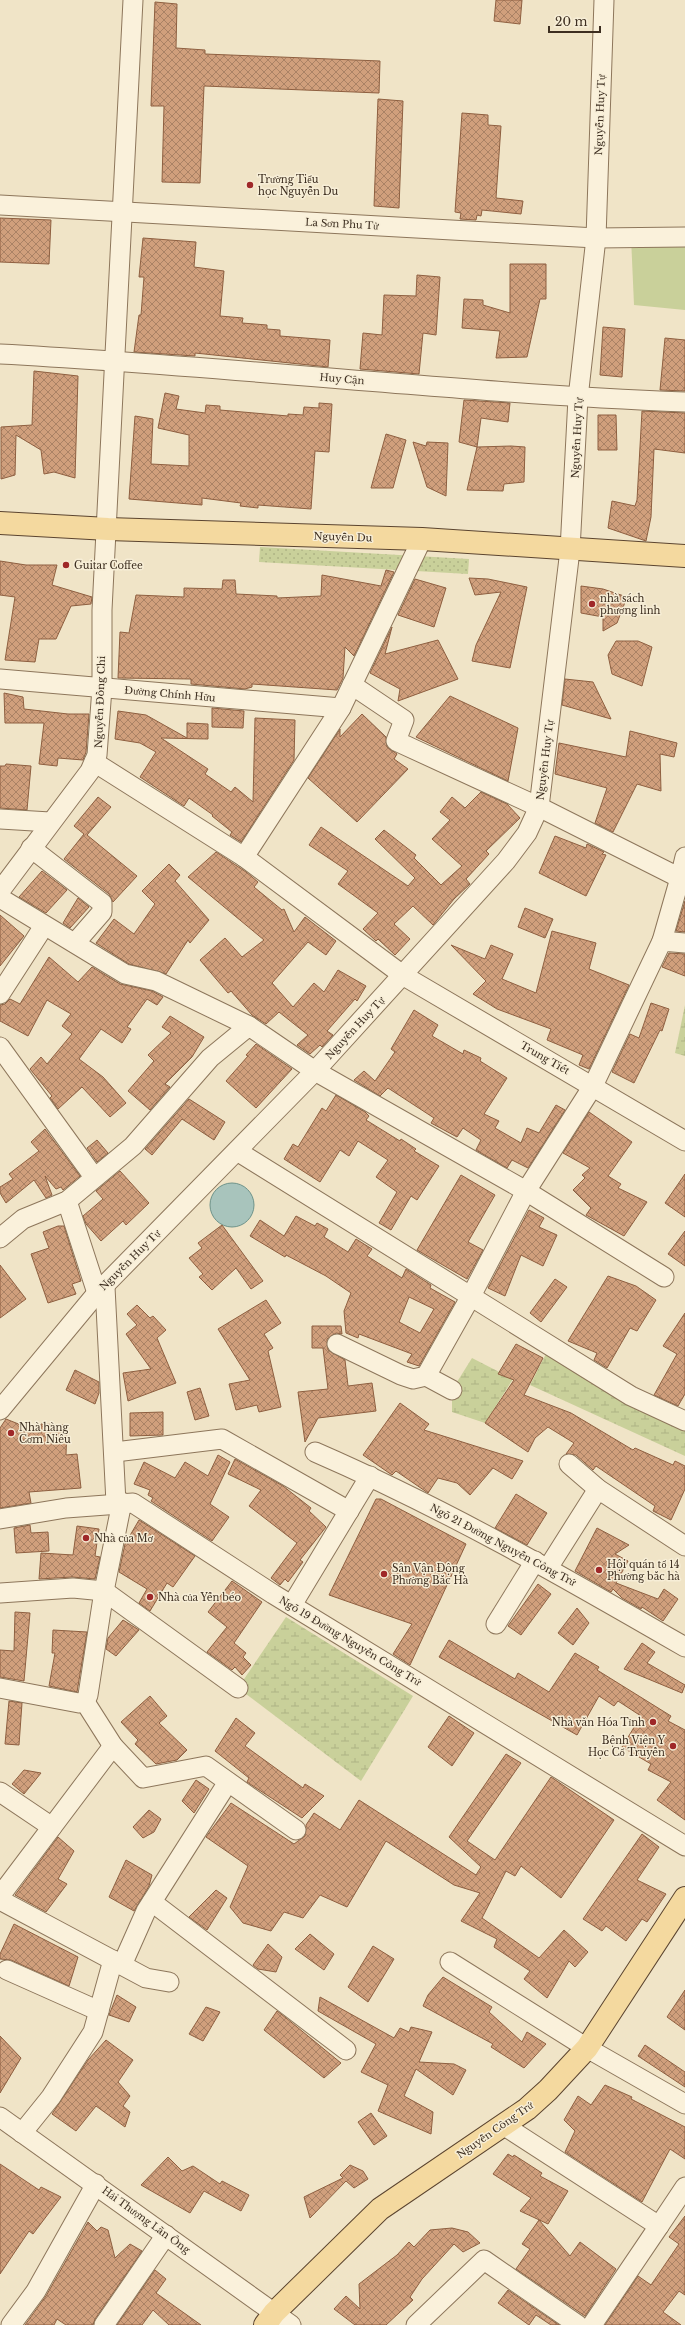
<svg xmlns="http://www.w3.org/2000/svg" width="685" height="2325" font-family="'Libre Baskerville',serif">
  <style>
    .grass { fill: #c9d09a }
    .wetland { fill: url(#wetland-marsh) }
    .park { fill: url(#park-dots) }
    .water { fill: #a8c4bc; stroke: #6e938a }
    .building { fill: url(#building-cross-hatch); stroke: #8e5f40; fill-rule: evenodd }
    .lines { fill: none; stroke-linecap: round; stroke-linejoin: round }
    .minor-casing { stroke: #8d765b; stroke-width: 21 }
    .major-casing { stroke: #5b442f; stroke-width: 24 }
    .minor { stroke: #faf1db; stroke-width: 19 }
    .major { stroke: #f4d99f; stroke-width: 22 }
    .poi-dot { fill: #9f2829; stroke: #f7eed7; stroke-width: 1.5 }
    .labels { text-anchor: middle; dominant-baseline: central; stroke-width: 3; stroke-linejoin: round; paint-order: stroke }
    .street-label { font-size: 10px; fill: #3d2e20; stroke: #f7eed7 }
    .poi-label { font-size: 10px; fill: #3d2e20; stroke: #f7eed7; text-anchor: start }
  </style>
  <defs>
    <pattern id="wetland-marsh" width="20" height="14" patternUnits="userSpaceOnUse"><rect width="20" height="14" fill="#c9d09a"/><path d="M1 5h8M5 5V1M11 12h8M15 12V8" fill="none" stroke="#aeb384"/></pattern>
    <pattern id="park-dots" width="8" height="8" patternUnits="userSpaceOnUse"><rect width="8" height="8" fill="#c9d09a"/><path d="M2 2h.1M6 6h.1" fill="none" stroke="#aeb384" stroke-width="1.8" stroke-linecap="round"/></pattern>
    <pattern id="building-cross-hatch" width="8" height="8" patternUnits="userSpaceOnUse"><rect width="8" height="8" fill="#d09f7c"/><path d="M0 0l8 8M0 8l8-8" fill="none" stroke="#aa8265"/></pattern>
  </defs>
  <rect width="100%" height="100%" fill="#f0e4c7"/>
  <!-- grass -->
  <polygon class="grass" points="631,237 685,239 685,310 634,305"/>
  <!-- wetland -->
  <g class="wetland">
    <polygon points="685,1005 685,1056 675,1053"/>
    <polygon points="550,1346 685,1424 685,1456 530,1385"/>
    <polygon points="472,1358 513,1379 485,1423 452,1412 452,1390"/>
    <polygon points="286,1617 413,1696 361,1781 238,1688"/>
  </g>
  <!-- park -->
  <polygon class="park" points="260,547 469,559 468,574 259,562"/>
  <!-- water -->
  <circle class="water" cx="232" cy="1205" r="22"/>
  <!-- building -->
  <g class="building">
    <polygon points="496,0 522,0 520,24 494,21"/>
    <polygon points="155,2 177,4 176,48 205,50 205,54 380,61 379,93 204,86 200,183 162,182 164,106 151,106"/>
    <polygon points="378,99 403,101 399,208 374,206"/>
    <polygon points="462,113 488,115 488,125 501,126 496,198 523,201 521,214 482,210 481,216 477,215 476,220 460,219 461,213 455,212"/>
    <polygon points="0,218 51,220 49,264 0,262"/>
    <polygon points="143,238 196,242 194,267 224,271 220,316 243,318 242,323 267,325 267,329 280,330 280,336 330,340 328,367 195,353 195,356 134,352 139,315 141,315 144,277 139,277"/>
    <polygon points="510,264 546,264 546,299 540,299 527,357 496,358 500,331 462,328 464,299 483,300 483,305 510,313"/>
    <polygon points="417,275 440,277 436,335 423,333 419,374 360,369 363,333 382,335 384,295 416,296"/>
    <polygon points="603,327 625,329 622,377 600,375"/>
    <polygon points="665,338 685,340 685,391 660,390"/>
    <polygon points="34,371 78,376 75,478 54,472 44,474 41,450 16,435 15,475 1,479 1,427 32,425"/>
    <polygon points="165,393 179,396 176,409 205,413 206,405 220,406 220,410 288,416 288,414 303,415 304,407 319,408 319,403 332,404 329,452 315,451 311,509 258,505 258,508 240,506 241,503 202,498 202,505 129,499 135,416 153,419 151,464 189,466 189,435 158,428"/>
    <polygon points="464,400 510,403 508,422 481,418 477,447 459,442"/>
    <polygon points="642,411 685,413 685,453 654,449 651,517 646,541 608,528 612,501 635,506 637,500"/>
    <polygon points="598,415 616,415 617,450 598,450"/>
    <polygon points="386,434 406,440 393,488 371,488"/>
    <polygon points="413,442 426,446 427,442 448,443 446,496 427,487"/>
    <polygon points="511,446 525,447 524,482 504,484 503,491 467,490 477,447"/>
    <polygon points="0,561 26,565 57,565 52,585 92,597 91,604 71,606 56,639 39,639 35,662 5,660 15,597 0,595"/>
    <polygon points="386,570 394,572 354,656 345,647 343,678 337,690 252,684 252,687 245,689 191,684 191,679 118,678 120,632 129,633 136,595 184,597 184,588 222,589 223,580 235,580 236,594 277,596 277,598 321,596 322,575 381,586"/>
    <polygon points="469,578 488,579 527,587 510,668 472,661 476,645 501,592 475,595"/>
    <polygon points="415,579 446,588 434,627 398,615"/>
    <polygon points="581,586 603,589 627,597 617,623 603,631 603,617 581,613"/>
    <polygon points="392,627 385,654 438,640 458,679 398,701 400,689 370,673"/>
    <polygon points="616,641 638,641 652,647 642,686 612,674 608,655"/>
    <polygon points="565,679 593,682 611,719 562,705"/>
    <polygon points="4,693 23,697 24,709 68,714 89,714 86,752 83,760 58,758 57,766 39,764 44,723 5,723"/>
    <polygon points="450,696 518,728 508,781 416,737"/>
    <polygon points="212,708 244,711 243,728 212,727"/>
    <polygon points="118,711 146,715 187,738 187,723 208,724 208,739 161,738 208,769 205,774 231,792 235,787 253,802 255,718 295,720 294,760 241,842 230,835 232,832 212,816 213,815 189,798 184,806 140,777 156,752 140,743 115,739"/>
    <polygon points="362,714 386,737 387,747 397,754 394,759 408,769 357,822 308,778 340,729 340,737"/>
    <polygon points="630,731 677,743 674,757 660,754 661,791 637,784 613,832 595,823 607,788 555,774 559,743 626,757"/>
    <polygon points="6,764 31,766 27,810 0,808 0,766 5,766"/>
    <polygon points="481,792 507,804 520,818 486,851 489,854 466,879 470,884 454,899 433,925 413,906 394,924 410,939 395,955 378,939 376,941 363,929 378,913 338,884 348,871 309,845 321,827 408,886 415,878 375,839 384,830 416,855 414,858 441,885 462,866 432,839 450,820 440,812 452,797 465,808"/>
    <polygon points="98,797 111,807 87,835 137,876 113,902 109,894 64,859 84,834 74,826"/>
    <polygon points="555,836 586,848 587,844 604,852 602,854 606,855 586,896 539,873"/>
    <polygon points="216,852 246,872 258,882 254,887 282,910 284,909 294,932 305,917 336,941 326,955 308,942 272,983 293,1007 314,983 324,992 338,970 366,986 357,1001 355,999 327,1031 333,1035 322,1047 320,1045 310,1054 297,1045 308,1035 279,1012 266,1024 252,1015 231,991 228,993 200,960 225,938 242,957 264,940 188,877"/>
    <polygon points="169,864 180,875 175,881 209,920 190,943 188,940 166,974 129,964 96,943 114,919 134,934 155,904 142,891"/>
    <polygon points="42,871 67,890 46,913 19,897"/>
    <polygon points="78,898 89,907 70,928 63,923"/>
    <polygon points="685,901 685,932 676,931"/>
    <polygon points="525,908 553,919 545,938 518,927"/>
    <polygon points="0,915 24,936 0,966"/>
    <polygon points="552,931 596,943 589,969 629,985 589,1069 579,1065 583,1055 547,1040 551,1029 497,1009 473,994 486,981 451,945 485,959 491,945 513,954 502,979 536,993"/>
    <polygon points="669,953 685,954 685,976 662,967"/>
    <polygon points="49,957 78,982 92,967 120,984 152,991 163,997 157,1005 147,999 127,1027 131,1029 122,1043 101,1029 79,1059 103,1077 126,1103 110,1117 82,1087 58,1109 50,1098 52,1096 30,1069 41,1057 47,1064 72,1034 62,1026 71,1014 47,1000 28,1036 0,1021 0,1005 5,1004 10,999 20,1004"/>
    <polygon points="651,1003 669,1009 662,1031 660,1030 634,1083 612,1072 630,1034 639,1038"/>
    <polygon points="414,1010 438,1025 432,1036 463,1054 464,1050 481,1058 480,1061 507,1078 484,1114 499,1121 495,1128 521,1143 527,1128 539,1133 556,1105 565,1110 528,1168 512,1160 507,1168 476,1150 481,1140 463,1128 457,1137 431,1123 434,1118 388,1088 380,1096 354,1080 364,1071 375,1081 395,1052 391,1049"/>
    <polygon points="170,1016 204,1037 192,1057 165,1084 170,1087 150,1110 128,1091 154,1061 148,1055 171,1033 162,1027"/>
    <polygon points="256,1044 292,1069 256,1108 226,1081 248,1056 246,1055"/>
    <polygon points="336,1095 365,1112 369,1116 366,1120 400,1141 401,1139 416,1149 414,1151 439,1166 417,1200 411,1196 391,1230 379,1223 397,1192 376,1177 388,1160 358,1141 349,1156 340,1150 320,1182 284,1159 293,1144 298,1147 322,1108 326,1111"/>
    <polygon points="189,1099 225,1122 214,1140 182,1119 152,1155 145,1149"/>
    <polygon points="589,1112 632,1142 608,1176 621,1184 618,1188 647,1202 624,1236 586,1215 591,1208 573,1190 585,1178 582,1175 590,1168 563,1153"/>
    <polygon points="45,1129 80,1176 63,1190 61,1187 56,1189 45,1176 52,1195 46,1198 34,1180 6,1203 0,1193 0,1187 13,1179 9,1174 39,1151 31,1142"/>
    <polygon points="97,1140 108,1153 97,1162 87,1148"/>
    <polygon points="120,1171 149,1203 126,1225 123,1221 101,1241 86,1224 83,1216 103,1199 96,1191"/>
    <polygon points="685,1174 685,1217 665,1203"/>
    <polygon points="461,1175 495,1195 468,1242 483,1250 467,1279 417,1250"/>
    <polygon points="529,1210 544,1218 539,1227 557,1235 543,1266 521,1255 505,1296 488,1288"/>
    <path d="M296 1216 315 1226 317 1223 328 1229 324 1237 348 1252 356 1239 372 1249 367 1256 402 1278 406 1269 431 1285 430 1288 455 1302 419 1366 407 1362 412 1354 359 1334 358 1338 346 1333 344 1311 351 1293 326 1276 286 1255 285 1257 250 1236 260 1220 284 1236ZM409 1297 434 1309 420 1333 399 1322Z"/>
    <polygon points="222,1225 263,1281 251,1289 236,1268 212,1290 199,1277 203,1274 189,1258 202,1248 198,1243"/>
    <polygon points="58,1226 64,1226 81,1281 72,1284 76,1294 48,1303 31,1254 49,1248 43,1232"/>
    <polygon points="685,1231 685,1266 668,1254"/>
    <polygon points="0,1265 26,1299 0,1318"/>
    <polygon points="608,1276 636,1286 656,1300 637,1331 630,1328 607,1368 594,1360 597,1353 568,1341"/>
    <polygon points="555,1279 567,1287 541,1322 530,1313"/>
    <polygon points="266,1300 281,1323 264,1334 273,1348 268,1351 281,1407 259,1412 257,1405 236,1410 229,1384 250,1380 218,1329"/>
    <polygon points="137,1305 150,1318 153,1316 166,1330 157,1338 176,1383 128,1401 123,1373 151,1369 126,1334 137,1325 127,1314"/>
    <polygon points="685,1313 685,1394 678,1406 654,1395 677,1354 663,1346"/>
    <polygon points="312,1326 341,1326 342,1334 336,1333 327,1339 328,1350 345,1360 348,1386 372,1383 376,1411 318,1418 305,1442 298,1392 328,1389 323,1348 312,1348"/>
    <polygon points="516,1344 543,1358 524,1395 571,1413 633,1450 635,1448 673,1465 675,1461 685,1466 685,1489 671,1520 653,1511 655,1506 596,1466 593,1470 576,1455 566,1454 574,1443 548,1427 535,1438 528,1452 485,1423 514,1380 498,1374"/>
    <polygon points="75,1370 99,1382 99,1393 95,1404 66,1390"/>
    <polygon points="200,1388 209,1416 195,1420 187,1392"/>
    <polygon points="400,1403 429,1424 424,1430 523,1461 512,1479 493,1468 470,1495 457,1483 438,1478 428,1493 396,1471 392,1475 363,1455"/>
    <polygon points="163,1412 163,1435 130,1436 130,1413"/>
    <polygon points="6,1419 41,1433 41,1424 67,1425 66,1455 77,1454 81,1488 29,1492 31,1503 0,1508 0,1428"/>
    <polygon points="218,1455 230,1462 210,1504 229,1517 212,1541 151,1501 153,1498 148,1495 150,1490 134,1484 144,1462 175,1478 185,1462 208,1476"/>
    <polygon points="235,1459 283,1486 311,1508 309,1511 326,1527 300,1560 303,1562 288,1582 285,1579 280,1585 271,1578 297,1543 249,1506 261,1490 228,1474"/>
    <polygon points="516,1494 547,1513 527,1545 495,1528"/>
    <polygon points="376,1499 381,1499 466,1544 410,1665 393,1654 412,1624 329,1595"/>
    <polygon points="139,1520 195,1556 173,1587 167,1583 150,1611 139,1603 147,1589 119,1572 125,1544"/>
    <polygon points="30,1525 31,1533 48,1532 49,1551 16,1553 14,1528"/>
    <polygon points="77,1526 99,1529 95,1556 100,1557 95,1579 72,1577 39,1579 41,1553 73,1555"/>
    <polygon points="597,1528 629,1545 615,1554 628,1561 616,1583 658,1599 664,1589 678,1599 663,1621 642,1607 641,1609 622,1598 613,1589 611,1592 575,1571"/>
    <polygon points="232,1581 262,1602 234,1643 246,1653 243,1657 251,1665 242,1675 235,1667 232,1670 207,1652 227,1627 208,1612"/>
    <polygon points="538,1584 551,1594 521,1635 508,1626"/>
    <polygon points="577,1608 589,1623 573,1645 558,1633"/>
    <polygon points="15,1612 30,1613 24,1681 0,1677 0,1650 14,1651"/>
    <polygon points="123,1620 139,1630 116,1656 106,1649 108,1638"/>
    <polygon points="53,1630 87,1632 77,1692 49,1686 55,1653 52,1653"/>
    <polygon points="449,1640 515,1679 518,1673 549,1692 575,1653 599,1667 597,1670 671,1716 668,1721 685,1730 685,1820 657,1800 671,1782 648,1770 651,1764 622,1747 641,1716 618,1701 614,1706 599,1696 577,1735 439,1657"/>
    <polygon points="642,1643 655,1652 647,1663 685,1685 682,1693 624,1669"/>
    <polygon points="150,1696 167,1716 159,1723 187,1750 177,1760 156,1764 135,1744 138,1740 121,1722"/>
    <polygon points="9,1701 22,1703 19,1745 5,1744"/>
    <polygon points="449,1716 474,1733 452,1766 428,1747"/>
    <polygon points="236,1718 255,1733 245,1746 303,1788 305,1784 324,1796 302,1818 247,1782 249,1778 215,1751"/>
    <polygon points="506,1754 521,1763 467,1841 495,1860 551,1777 614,1820 561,1898 521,1866 515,1876 506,1871 482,1918 539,1958 564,1930 588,1952 575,1967 569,1961 547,1998 524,1979 530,1971 494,1947 497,1939 461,1921 480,1893 454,1885 386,1841 347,1907 320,1895 303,1918 284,1912 271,1931 243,1923 230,1907 248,1866 206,1837 231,1803 294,1844 305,1836 306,1825 314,1813 340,1830 359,1800 476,1875 481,1867 449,1837"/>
    <polygon points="24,1770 41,1773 24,1794 12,1784"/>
    <polygon points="196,1780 209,1789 194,1813 182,1801"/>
    <polygon points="149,1810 161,1819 154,1832 143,1838 133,1827"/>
    <polygon points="642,1834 659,1847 637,1880 666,1894 647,1922 642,1919 626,1941 606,1926 602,1931 583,1919"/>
    <polygon points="58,1837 74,1851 58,1879 67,1884 46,1912 15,1895"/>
    <polygon points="126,1860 152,1875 149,1886 134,1911 109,1897"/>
    <polygon points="216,1890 227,1898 207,1930 189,1917"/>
    <polygon points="14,1924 78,1957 69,1986 11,1960 0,1959 0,1954"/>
    <polygon points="310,1934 334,1954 324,1970 295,1949"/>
    <polygon points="268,1944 282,1957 276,1972 258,1969 253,1965"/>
    <polygon points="373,1946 394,1959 368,2002 348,1987"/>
    <polygon points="443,1977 492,2007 489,2012 522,2042 527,2032 546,2044 524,2068 491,2047 493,2044 423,2006 428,1995"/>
    <polygon points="685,1990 685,2030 667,2017"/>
    <polygon points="117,1995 136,2007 129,2022 109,2015"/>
    <polygon points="320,1997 394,2038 400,2028 409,2032 411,2027 432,2032 419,2062 454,2064 466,2070 453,2095 416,2069 404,2096 433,2112 431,2134 378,2111 388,2085 361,2072 376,2044 318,2011"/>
    <polygon points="206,2007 220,2012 203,2041 189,2034"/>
    <polygon points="277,2011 286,2018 341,2063 324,2078 264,2030"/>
    <polygon points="0,2036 21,2058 0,2093"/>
    <polygon points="106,2040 133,2060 118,2082 130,2096 123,2106 130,2112 125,2127 96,2106 76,2131 52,2114 88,2060"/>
    <polygon points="645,2045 685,2072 685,2087 638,2056"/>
    <polygon points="605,2085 632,2097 631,2099 685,2127 685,2159 670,2149 642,2202 565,2152 575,2131 564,2120 578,2096 591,2105"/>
    <polygon points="371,2113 387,2136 374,2145 358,2122"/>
    <polygon points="508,2154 513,2157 514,2155 542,2173 540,2176 568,2191 548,2224 520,2211 531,2198 493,2174"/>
    <polygon points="168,2157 182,2171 193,2166 220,2184 222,2181 249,2195 241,2211 204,2191 190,2213 141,2185"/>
    <polygon points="0,2164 39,2190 41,2187 61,2197 33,2234 29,2231 0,2274"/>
    <polygon points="350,2165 363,2171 368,2179 354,2188 346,2181 310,2218 304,2197 343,2178 340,2175"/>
    <polygon points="685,2216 685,2295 679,2291 663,2312 681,2325 605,2325 638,2276 651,2285 679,2244 669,2237"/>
    <polygon points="539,2220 570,2256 580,2242 616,2269 585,2316 516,2269 530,2249 522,2244"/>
    <polygon points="88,2222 97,2231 101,2227 108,2230 115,2258 130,2244 142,2251 95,2319 93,2325 66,2325 57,2319 54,2325 25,2325 46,2296"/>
    <polygon points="452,2228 468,2232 480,2243 463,2252 454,2244 422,2279 410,2297 413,2300 386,2325 355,2325 334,2309 346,2296 360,2309 359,2284 397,2255 409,2242 414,2247 430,2230"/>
    <polygon points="155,2270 166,2279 156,2293 201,2325 169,2325 153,2310 142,2325 117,2325"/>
    <polygon points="508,2290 559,2325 551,2325 536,2315 529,2325 498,2303"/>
  </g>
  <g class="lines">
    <!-- minor casing -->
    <g class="minor-casing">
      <g id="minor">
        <polyline points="0,205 596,238 685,237"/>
        <path d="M0 354C229 366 456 393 685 402"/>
        <polyline points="0,679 341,708"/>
        <polyline points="352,685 404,720 396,741 539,807 680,878 685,857"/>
        <polyline points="94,762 244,857 404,976 685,1141"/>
        <polyline points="0,819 50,822"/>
        <polyline points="31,848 102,903 102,912 75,943"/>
        <polyline points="244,857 341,708 422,539"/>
        <polyline points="0,891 90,771 97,755 102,688 102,610 133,0"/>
        <polyline points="0,898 125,974 156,981 249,1026"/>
        <polyline points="662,941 680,878"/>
        <polyline points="0,994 44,926"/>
        <polyline points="0,1047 94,1177"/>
        <polyline points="237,1151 631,1396 685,1421"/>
        <polyline points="67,1201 97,1293"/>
        <polyline points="0,1238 23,1219 67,1201 133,1146 210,1058 249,1026 315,1071 526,1191 664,1277"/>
        <polyline points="105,1287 116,1503"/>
        <polyline points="337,1344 401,1375 413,1379 426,1376 471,1296 526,1191 593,1086 662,941 685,943"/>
        <polyline points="426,1376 452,1390"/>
        <polyline points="0,1410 97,1293 315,1071 506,861 527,833 539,807 570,550 578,398 596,238 604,0"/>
        <polyline points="115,1452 222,1439 349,1511"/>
        <path d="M315 1452C444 1508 564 1577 685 1647"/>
        <polyline points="569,1464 598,1489 685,1546"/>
        <polyline points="0,1519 66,1508 133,1503 273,1594 685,1846"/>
        <polyline points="548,1568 598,1489"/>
        <polyline points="0,1593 73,1588 104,1591 238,1688"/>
        <polyline points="292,1605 370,1476"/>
        <polyline points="496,1624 535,1561"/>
        <polyline points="0,1688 79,1703 85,1702"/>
        <polyline points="85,1702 113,1746 143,1778 206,1766 296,1830"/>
        <polyline points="85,1702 88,1695 104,1591 122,1502"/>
        <polyline points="0,1792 52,1827"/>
        <polyline points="0,1896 113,1746"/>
        <polyline points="0,1900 146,1978 169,1982"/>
        <polyline points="152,1902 346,2050"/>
        <polyline points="450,1962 587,2048 685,2104"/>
        <polyline points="122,1965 146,1911 228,1782"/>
        <polyline points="7,1970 99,2011"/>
        <polyline points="0,2117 291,2325"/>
        <polyline points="503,2125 659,2226 592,2325"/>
        <polyline points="22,2133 51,2097 93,2032 113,1960"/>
        <polyline points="659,2226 685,2187"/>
        <polyline points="11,2325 36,2291 96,2184"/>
        <polyline points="104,2325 166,2235"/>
        <polyline points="416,2325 484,2260 578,2325"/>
      </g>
    </g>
    <!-- major casing -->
    <g class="major-casing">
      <g id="major">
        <polyline points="0,523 108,529 422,539 685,556"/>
        <polyline points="265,2325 274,2313 380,2209 527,2109 548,2090 587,2048 685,1898"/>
      </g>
    </g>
    <!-- minor -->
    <use href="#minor" class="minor"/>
    <!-- major -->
    <use href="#major" class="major"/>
  </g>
  <!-- markers -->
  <g class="poi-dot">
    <circle cx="250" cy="185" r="4"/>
    <circle cx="66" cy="565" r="4"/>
    <circle cx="592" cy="604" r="4"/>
    <circle cx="11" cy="1433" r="4"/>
    <circle cx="86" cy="1538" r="4"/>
    <circle cx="599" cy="1570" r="4"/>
    <circle cx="384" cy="1574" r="4"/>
    <circle cx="150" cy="1597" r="4"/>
    <circle cx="653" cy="1722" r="4"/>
    <circle cx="673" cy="1746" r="4"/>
  </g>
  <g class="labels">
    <!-- street labels -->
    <g class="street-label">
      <text transform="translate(600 115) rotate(-88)">Nguyễn Huy Tự</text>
      <text transform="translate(342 224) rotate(3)">La Sơn Phu Tử</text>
      <text transform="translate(342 379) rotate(5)">Huy Cận</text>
      <text transform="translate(577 438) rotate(-87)">Nguyễn Huy Tự</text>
      <text transform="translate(343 537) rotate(2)">Nguyễn Du</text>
      <text transform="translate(170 694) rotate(5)">Đường Chính Hữu</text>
      <text transform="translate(100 702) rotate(-88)">Nguyễn Đồng Chi</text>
      <text transform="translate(545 760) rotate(-83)">Nguyễn Huy Tự</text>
      <text transform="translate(355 1028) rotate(-47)">Nguyễn Huy Tự</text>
      <text transform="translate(545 1058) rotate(30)">Trung Tiết</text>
      <text transform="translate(130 1260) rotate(-45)">Nguyễn Huy Tự</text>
      <text transform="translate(503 1545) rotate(28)">Ngõ 21 Đường Nguyễn Công Trứ</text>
      <text transform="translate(350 1641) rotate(31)">Ngõ 19 Đường Nguyễn Công Trứ</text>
      <text transform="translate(495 2130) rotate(-35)">Nguyễn Công Trứ</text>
      <text transform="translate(146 2220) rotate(36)">Hải Thượng Lãn Ông</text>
    </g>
    <!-- poi labels -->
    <g class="poi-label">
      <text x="258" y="179">Trường Tiểu<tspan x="258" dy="12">học Nguyễn Du</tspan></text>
      <text x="74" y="565">Guitar Coffee</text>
      <text x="600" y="598">nhà sách<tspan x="600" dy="12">phương linh</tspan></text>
      <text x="19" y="1427">Nhà hàng<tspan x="19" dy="12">Cơm Niêu</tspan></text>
      <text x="94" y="1538">Nhà của Mơ</text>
      <text x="607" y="1564">Hội quán tổ 14<tspan x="607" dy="12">Phường bắc hà</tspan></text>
      <text x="392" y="1568">Sân Vận Động<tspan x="392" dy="12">Phường Bắc Hà</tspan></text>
      <text x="158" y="1597">Nhà của Yến béo</text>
      <text x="645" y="1722" text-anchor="end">Nhà văn Hóa Tỉnh</text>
      <text x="665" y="1740" text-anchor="end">Bệnh Viện Y<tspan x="665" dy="12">Học Cổ Truyền</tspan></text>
    </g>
  </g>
  <!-- scale -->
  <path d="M549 26v6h51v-6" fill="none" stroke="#3d2e20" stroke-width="2"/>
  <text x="555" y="26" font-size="12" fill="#3d2e20" stroke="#f7eed7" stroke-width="3" paint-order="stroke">20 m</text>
</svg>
